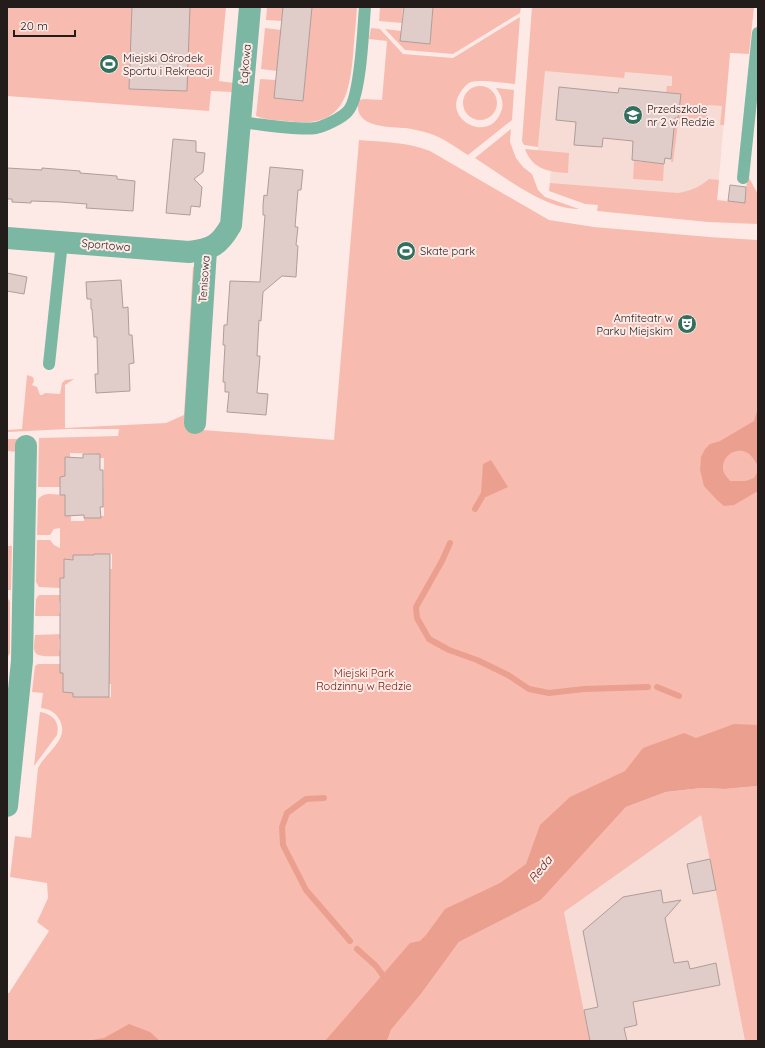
<svg xmlns="http://www.w3.org/2000/svg" width="765" height="1048" font-family="Quicksand,sans-serif">
  <style>
    .built { fill: #f7dcd6 }
    .green { fill: #f7bcaf }
    .water { fill: #eba08f }
    .lines { fill: none; stroke-linecap: round; stroke-linejoin: round }
    .stream { stroke: #eba08f; stroke-width: 6 }
    .building { fill: #e0cdc9; stroke: #af9d99 }
    .lane { stroke: #7cb7a3; stroke-width: 12 }
    .street { stroke: #7cb7a3; stroke-width: 22 }
    .labels { text-anchor: middle; dominant-baseline: central; stroke-width: 4; stroke-linejoin: round; paint-order: stroke }
    .poi-label { font-size: 11px; fill: #221c1a; stroke: #fdeae6; text-anchor: start }
    .street-label { font-size: 11px; fill: #221c1a; stroke: #fdeae6 }
    .park-label { font-size: 11px; fill: #701908; stroke: #fdeae6 }
    .water-label { font-size: 12px; font-style: italic; fill: #5a180b; stroke: #fdeae6 }
  </style>
  <rect width="100%" height="100%" fill="#fdeae6"/>
  <!-- built -->
  <g class="built">
    <polygon points="550,7 730,53 717,200 549,191 551,168 537,159"/>
    <polygon points="701,814 745,1041 590,1041 564,912"/>
  </g>
  <!-- green -->
  <g class="green">
    <polygon points="7,7 226,7 219,81 234,83 233,92 211,91 209,111 7,96"/>
    <polygon points="267,7 283,7 282,21 266,20"/>
    <path d="M312 7H357C356 23 354 40 353 56 349 95 343 126 295 122 282 120 268 121 256 116L260 79 276 80 274 98 303 101Z"/>
    <polygon points="380,7 403,7 402,23 379,21"/>
    <polygon points="433,7 521,7 520,13 453,54 405,50 385,29 401,31 401,41 430,44"/>
    <polygon points="532,7 754,7 749,54 730,53 724,125 720,125 722,106 708,105 706,126 678,124 673,162 671,162 673,144 667,143 665,117 678,118 681,94 666,92 667,86 672,86 672,76 625,72 624,78 545,71 538,147 524,145 522,141"/>
    <path d="M520 17 515 84C501 83 484 79 471 82 466 84 463 88 460 93 443 119 487 143 500 114 505 105 502 96 496 88L514 90 512 120 468 155C455 147 442 137 428 133 421 131 413 129 406 128 390 127 351 128 359 100L364 99 382 100 387 41 369 39 371 28 380 29 403 54 453 58Z"/>
    <polygon points="265,28 281,30 277,71 261,69"/>
    <circle cx="480" cy="103" r="17"/>
    <path d="M511 129 510 142 516 158 523 167 532 174 538 190 545 197 579 209C546 210 503 176 475 158Z"/>
    <path d="M359 140C383 142 407 142 430 151L549 220 594 227 709 237 758 240V740L735 735 534 864 334 1041H7V993H9L49 931 37 922 48 898 47 883 10 877 15 836 31 838 38 768C46 752 71 739 59 719 55 712 49 709 41 708L43 693 32 692 35 666 38 664H60V673H63V692L73 693V697H111V684H109L110 569H112V554H95L94 556H84V555H73V560H64V578L60 579V588L39 587 36 582 37 540H50L54 545 60 548V528L54 529 50 535H37L38 500C43 491 55 495 65 495V516H71V521H84V518H101V516H104V508L103 507 104 458H100V454L70 453V458H65V476L60 477V487H38L39 438 118 436 119 429H68L7 432V430L22 429 27 375 33 377 34 381 32 385 37 387 40 395H42L45 393 60 394 62 383 65 380 74 379 65 385V428L166 423 184 415 193 267H196L202 430 334 440Z"/>
    <path d="M525 149 569 153 568 173C548 172 532 169 525 149Z"/>
    <polygon points="634,161 664,164 663,181 633,179"/>
    <path d="M749 178 758 194V224L708 222 597 211 598 205 585 204 549 191 550 183 678 193C690 191 700 187 709 179L719 180 717 200 745 203 747 179Z"/>
    <polygon points="7,439 19,439 19,452 7,451"/>
    <polygon points="7,546 12,546 11,590 7,590"/>
    <polygon points="39,595 63,595 63,602 59,602 59,613 63,613 63,616 35,616 36,599"/>
    <polygon points="7,598 10,601 10,653 7,658"/>
    <path d="M64 634V638L59 639V650H64V656C57 656 37 658 35 652 33 647 35 640 35 635Z"/>
    <path d="M40 712C53 714 60 722 57 735L34 766Z"/>
    <polygon points="758,786 758,1041 745,1041 701,815 564,912 590,1041 387,1041 391,1030 421,994 459,942 541,900 626,807 666,792 702,788 725,789"/>
  </g>
  <!-- water -->
  <g class="water">
    <path d="M758 408V466C755 461 752 455 746 452 733 447 719 459 724 473 725 475 728 478 730 481H746L754 478 758 471V491L734 505 724 506 717 500 704 486 700 470 701 457 705 449 710 444 720 441 754 421Z"/>
    <polygon points="491,460 508,487 486,497 481,493 483,464"/>
    <polygon points="734,724 758,725 758,786 725,789 702,788 666,792 626,807 541,900 459,942 421,994 391,1030 387,1041 325,1041 410,943 420,941 426,935 445,909 500,883 526,864 540,825 570,797 625,771 643,748 684,733 696,738"/>
    <polygon points="129,1024 150,1032 160,1041 86,1041 104,1038"/>
  </g>
  <g class="lines">
    <!-- stream -->
    <g class="stream">
      <polyline points="475,509 483,495"/>
      <polyline points="450,543 442,561 416,607 417,618 429,639 449,650 477,660 508,675 529,689 549,693 584,689 648,687"/>
      <polyline points="657,687 679,696"/>
      <polyline points="324,798 306,799 287,813 282,827 283,845 306,890 350,941"/>
      <polyline points="357,949 376,966 387,981"/>
    </g>
  </g>
  <!-- building -->
  <g class="building">
    <polygon points="132,7 190,7 187,91 129,89"/>
    <polygon points="283,7 312,7 303,101 274,98"/>
    <polygon points="404,7 433,7 430,44 400,41"/>
    <polygon points="559,87 618,93 619,88 681,94 678,118 675,118 671,159 665,158 664,164 632,160 633,141 603,138 602,147 574,145 576,122 556,120"/>
    <polygon points="173,139 196,141 196,152 205,153 203,172 194,179 202,187 200,207 191,206 190,215 166,213"/>
    <polygon points="270,167 303,170 301,190 298,190 295,227 298,227 296,245 298,246 296,277 282,276 263,292 261,321 259,320 257,356 260,356 257,393 268,394 266,415 227,412 229,392 225,392 225,382 223,382 225,345 223,345 224,325 227,325 230,281 260,282 265,215 263,215 263,205 264,195 267,196"/>
    <polygon points="7,168 42,170 42,168 80,171 80,173 117,176 117,179 135,181 133,211 86,208 87,204 60,202 31,201 31,203 12,202 12,199 7,199"/>
    <polygon points="730,185 746,187 745,203 728,201"/>
    <polygon points="7,273 27,277 24,294 7,291"/>
    <polygon points="121,280 123,308 128,307 129,335 132,335 134,363 129,364 130,391 96,393 95,374 98,374 97,337 94,337 92,309 91,309 91,299 87,299 86,282"/>
    <polygon points="83,454 100,454 100,470 103,470 103,507 100,507 101,518 84,518 84,515 65,516 65,495 60,495 60,477 65,476 65,457 83,458"/>
    <polygon points="94,554 110,554 109,697 73,697 73,693 63,692 63,673 60,673 60,578 64,578 64,559 73,560 73,555 94,555"/>
    <polygon points="710,859 716,890 693,894 687,864"/>
    <polygon points="661,890 663,903 681,900 665,918 674,963 688,961 690,969 716,963 720,985 633,1002 637,1025 624,1028 627,1041 590,1041 584,1010 598,1007 583,931 623,897"/>
  </g>
  <g class="lines">
    <!-- lane -->
    <g class="lane">
      <path d="M240 122C261 124 296 131 316 128 325 126 342 118 348 111 361 97 363 29 365 7"/>
      <polyline points="743,178 758,33"/>
      <polyline points="49,364 62,242"/>
    </g>
    <!-- street -->
    <g class="street">
      <path d="M7 238 189 252C212 249 219 246 231 225L250 7"/>
      <polyline points="195,423 206,250"/>
      <polyline points="7,806 22,661 26,446"/>
    </g>
  </g>
  <!-- icons -->
  <defs>
    <g id="stadium-disc" transform="scale(1)"><circle r="9.5" fill="#32705d" stroke="#fdeae6"/><path d="M0-5a6.5 5 0 1 0 0 10a6.5 5 0 1 0 0-10ZM-3.5-1.8h7v3.6h-7Z" fill="#fff"/></g>
    <g id="school-disc" transform="scale(1)"><circle r="9.5" fill="#32705d" stroke="#fdeae6"/><path d="M0-5L7-2L0 1L-7-2ZM-4 1L0 2.5L4 1V4Q0 6-4 4Z" fill="#fff"/></g>
    <g id="theatre-disc" transform="scale(1)"><circle r="9.5" fill="#32705d" stroke="#fdeae6"/><path d="M-5-5.5Q0-4 5-5.5V0Q5 5 0 6Q-5 5-5 0ZM-3.3-2.5H-1v1.5H-3.3ZM1-2.5H3.3v1.5H1ZM-2.8 1Q0 5.5 2.8 1Z" fill="#fff"/></g>
  </defs>
  <g fill-rule="evenodd">
    <use href="#stadium-disc" x="109" y="64"/>
    <use href="#school-disc" x="633" y="115"/>
    <use href="#stadium-disc" x="406" y="251"/>
    <use href="#theatre-disc" x="687" y="324"/>
  </g>
  <g class="labels">
    <!-- poi labels -->
    <g class="poi-label">
      <text x="123" y="58">Miejski Ośrodek<tspan x="123" dy="13">Sportu i Rekreacji</tspan></text>
      <text x="647" y="109">Przedszkole<tspan x="647" dy="13">nr 2 w Redzie</tspan></text>
      <text x="420" y="251">Skate park</text>
      <text x="673" y="318" text-anchor="end">Amfiteatr w<tspan x="673" dy="13">Parku Miejskim</tspan></text>
    </g>
    <!-- street labels -->
    <g class="street-label">
      <text transform="translate(245 64) rotate(-85)">Łąkowa</text>
      <text transform="translate(106 245) rotate(5)">Sportowa</text>
      <text transform="translate(204 279) rotate(-86)">Tenisowa</text>
    </g>
    <!-- park labels -->
    <g class="park-label">
      <text x="364" y="673">Miejski Park<tspan x="364" dy="13">Rodzinny w Redzie</tspan></text>
    </g>
    <!-- water labels -->
    <g class="water-label">
      <text transform="translate(540 869) rotate(-51)">Reda</text>
    </g>
  </g>
  <!-- border -->
  <rect width="765" height="1048" fill="none" stroke="#221c1a" stroke-width="16"/>
  <!-- scale -->
  <path d="M14 30v6h61v-6" fill="none" stroke="#221c1a" stroke-width="2"/>
  <text x="20" y="30" font-size="12" fill="#221c1a" stroke="#fdeae6" stroke-width="3" paint-order="stroke">20 m</text>
</svg>
